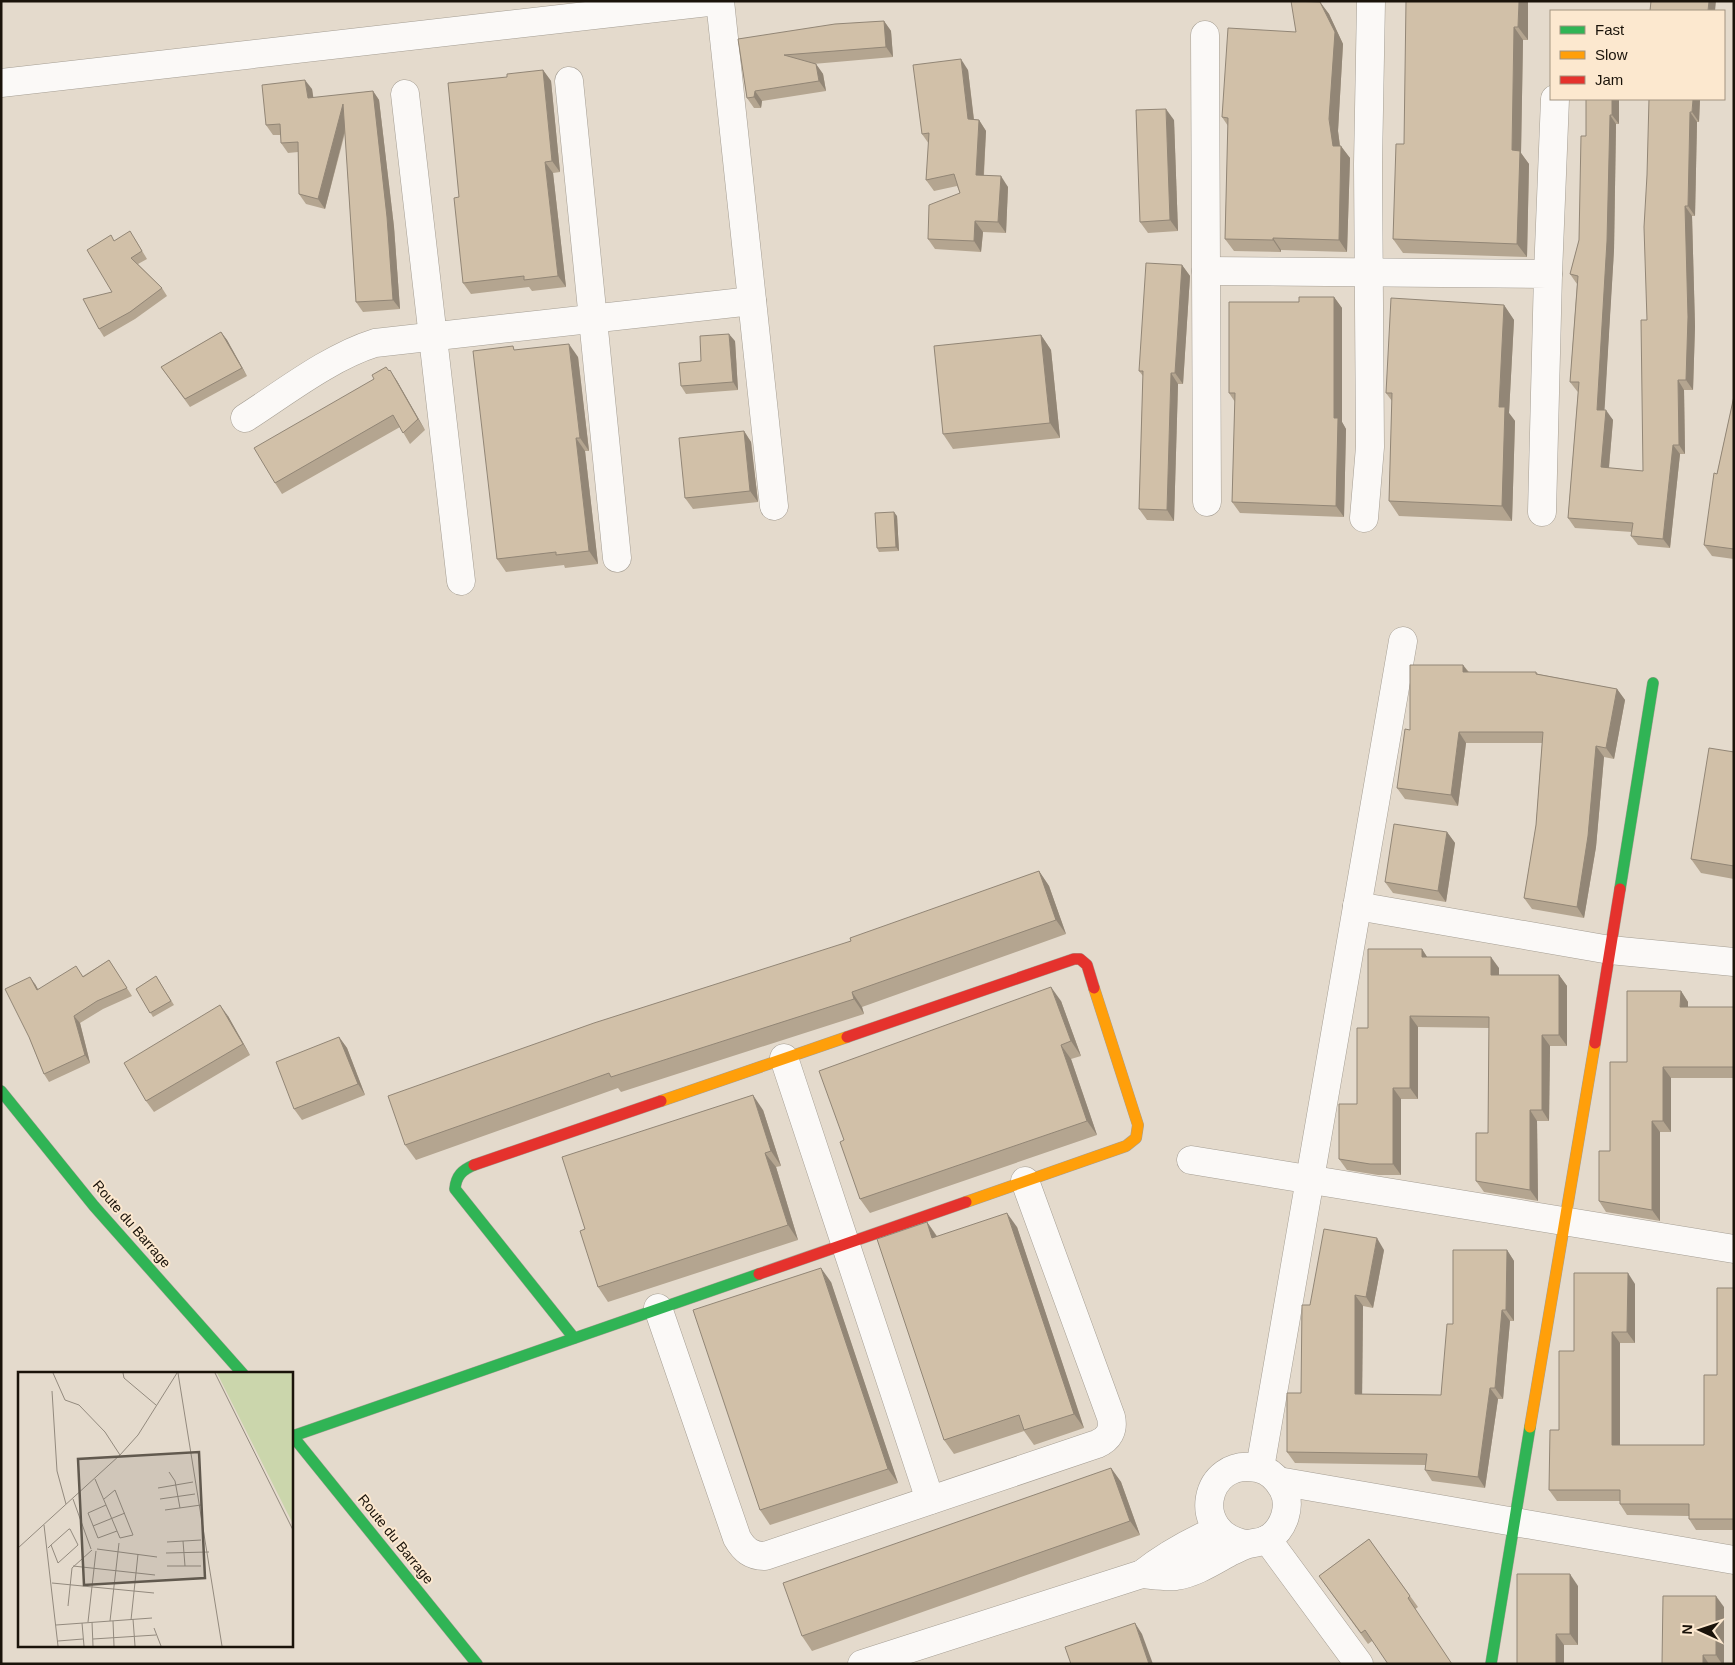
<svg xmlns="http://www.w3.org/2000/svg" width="1735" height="1665" font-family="Helvetica,sans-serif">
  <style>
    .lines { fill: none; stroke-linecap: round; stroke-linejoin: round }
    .street-casing { stroke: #a59e93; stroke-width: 29 }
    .fast-casing { stroke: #a59e93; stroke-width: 12 }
    .slow-casing { stroke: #a59e93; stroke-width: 12 }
    .jam-casing { stroke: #a59e93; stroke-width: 12 }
    .street { stroke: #fbf9f7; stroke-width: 28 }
    .fast { stroke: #30b455; stroke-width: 11 }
    .slow { stroke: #ff9f0a; stroke-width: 11 }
    .jam { stroke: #e5322d; stroke-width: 11 }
    .wall { fill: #b4a590 }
    .shaded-wall { fill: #928676 }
    .building { fill: #d1c0a8; stroke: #928676 }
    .labels { text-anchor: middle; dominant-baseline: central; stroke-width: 4; stroke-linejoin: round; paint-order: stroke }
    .street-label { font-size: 14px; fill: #1a130a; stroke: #fce8cf }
    .inset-road { fill: none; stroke: #938a7e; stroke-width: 1 }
    .view { fill: #61594e; fill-opacity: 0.15; stroke: #61594e; stroke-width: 2.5 }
    .inset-edge { fill: none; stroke: #1a130a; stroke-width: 2.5 }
  </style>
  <rect width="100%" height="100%" fill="#e4dacc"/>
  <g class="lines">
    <!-- street casing -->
    <g class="street-casing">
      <g id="street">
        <polyline points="720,1 774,506"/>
        <polyline points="1205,35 1207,502"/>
        <polyline points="569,81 617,558"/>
        <polyline points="1,83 717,1"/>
        <polyline points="405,94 461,581"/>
        <polyline points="1206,271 1548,274 1542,512"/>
        <polyline points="1548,274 1555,99"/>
        <path d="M245 418C284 393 330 357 375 343L752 301"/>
        <polyline points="1364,518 1370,447 1368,164 1371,1"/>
        <polyline points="1357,906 1610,950 1734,962"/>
        <polyline points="784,1058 930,1500"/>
        <polyline points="1191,1160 1734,1249"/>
        <path d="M658 1308 737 1538C744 1550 751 1556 765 1556L1097 1444C1109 1439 1114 1430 1111 1417L1025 1181"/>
        <polyline points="1260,1468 1403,641"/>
        <polyline points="1278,1481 1734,1560"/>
        <polyline points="1267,1539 1359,1664"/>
        <path d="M1142 1574C1153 1575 1165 1577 1176 1576 1196 1573 1215 1560 1232 1551 1237 1549 1241 1546 1246 1545 1253 1542 1261 1543 1268 1539 1284 1529 1292 1506 1283 1489 1277 1478 1268 1470 1257 1468 1204 1457 1188 1534 1246 1544"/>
        <path d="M862 1664 1142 1574C1166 1555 1190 1542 1217 1530"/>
      </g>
    </g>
    <!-- fast casing -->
    <g class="fast-casing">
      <g id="fast">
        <polyline points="1620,889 1653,683"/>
        <polyline points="1,1091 94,1206 243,1374"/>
        <path d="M474 1165C462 1170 456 1176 455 1189L574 1338"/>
        <polyline points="291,1434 477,1664"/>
        <polyline points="293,1436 759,1274"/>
        <polyline points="1491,1664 1530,1427"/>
      </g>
    </g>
    <!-- slow casing -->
    <g class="slow-casing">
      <g id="slow">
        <polyline points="661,1101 847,1037"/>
        <polyline points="966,1202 1126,1146 1136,1138 1138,1125 1094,988"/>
        <polyline points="1530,1427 1595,1043"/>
      </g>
    </g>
    <!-- jam casing -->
    <g class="jam-casing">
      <g id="jam">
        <polyline points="847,1037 1074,959 1080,959 1087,965 1094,988"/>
        <polyline points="1595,1043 1620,889"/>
        <polyline points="474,1165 661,1101"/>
        <polyline points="759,1274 966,1202"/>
      </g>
    </g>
    <!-- street -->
    <use href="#street" class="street"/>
    <!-- fast -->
    <use href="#fast" class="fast"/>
    <!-- slow -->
    <use href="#slow" class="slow"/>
    <!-- jam -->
    <use href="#jam" class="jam"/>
  </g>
  <!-- wall -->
  <g class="wall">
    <polygon points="1528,1 1528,40 1523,40 1521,153 1529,164 1527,257 1403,253 1393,239 1404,144"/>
    <polygon points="1320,2 1329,14 1343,44 1338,131 1340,146 1350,158 1347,252 1281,250 1281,252 1234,251 1225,239 1228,126 1222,117 1296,32"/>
    <polygon points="884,21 891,31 893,57 813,64 816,64 823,74 826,91 762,101 761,108 754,108 747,98 738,39"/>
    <polygon points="543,70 551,81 560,172 553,173 566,287 532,291 529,287 471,294 463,283 507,77"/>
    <polygon points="968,70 974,119 979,120 986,131 984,175 1008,187 1006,233 983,232 981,252 935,249 928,239 960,193 957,186 934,191 926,180 929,144 922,134"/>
    <polygon points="312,89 313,98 373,91 379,100 394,227 400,309 363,312 356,302 345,133 325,209 306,204 299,194 298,152 288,153 281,143 281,135 273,135 266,125"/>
    <polygon points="1586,99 1619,99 1619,124 1616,124 1614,250 1604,410 1613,420 1609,468 1643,471 1647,320 1647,175 1700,99 1699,122 1697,122 1695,216 1692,216 1695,326 1693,390 1684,390 1685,454 1680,454 1670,548 1638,545 1631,536 1632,532 1575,528 1568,518 1578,392 1577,391 1570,382 1577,284 1570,274 1579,240 1586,136"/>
    <polygon points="1174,120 1178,231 1148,233 1140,222"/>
    <polygon points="135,239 147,259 138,264 162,288 167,296 135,319 104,337 99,329 112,292 114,241"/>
    <polygon points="1182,265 1190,276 1183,384 1178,384 1174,521 1147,520 1139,509 1143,376 1139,371"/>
    <polygon points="1334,297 1342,308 1342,422 1346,429 1344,517 1240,513 1232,502 1235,402 1229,393 1299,302"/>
    <polygon points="1504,305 1514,320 1509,413 1515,421 1512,521 1399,516 1389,501 1392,401 1386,393"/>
    <polygon points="221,332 227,340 247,376 190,407 161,367"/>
    <polygon points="1041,335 1051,350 1060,438 953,449 943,434"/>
    <polygon points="735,341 738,390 686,394 681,386 701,361"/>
    <polygon points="516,350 578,357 589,451 585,451 598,564 565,568 564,565 506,572 497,559"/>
    <polygon points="389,371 397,381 425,430 410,444 400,427 282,494 275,483"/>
    <polygon points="1734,396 1734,559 1712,556 1704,545 1717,474"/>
    <polygon points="744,431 751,442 758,502 693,509 685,498"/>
    <polygon points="897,516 899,551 879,552 877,548"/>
    <polygon points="1463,665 1469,672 1536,672 1538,674 1617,689 1625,700 1614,759 1604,757 1596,847 1584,918 1532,909 1524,898 1536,825 1542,743 1466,743 1458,806 1405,799 1397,788 1410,730"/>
    <polygon points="1734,752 1734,879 1701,873 1691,859"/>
    <polygon points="1447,832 1455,843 1446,902 1393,893 1385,882"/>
    <polygon points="1039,871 1049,886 1066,934 862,1007 864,1014 621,1092 618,1088 416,1160 405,1145 851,941"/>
    <polygon points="1422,949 1427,957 1499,968 1499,975 1559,975 1567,986 1567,1046 1550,1046 1549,1121 1537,1121 1538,1201 1484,1192 1476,1181 1488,1133 1489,1028 1418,1027 1418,1099 1401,1099 1401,1175 1378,1175 1347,1170 1339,1159 1357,1104 1368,1028"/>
    <polygon points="109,960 132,996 103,1009 80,1023 90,1063 49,1082 44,1074 29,1037 35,984 38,989 83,976"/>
    <polygon points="156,976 174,1005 153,1017 136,989"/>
    <polygon points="1681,991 1688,1002 1688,1007 1734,1007 1734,1078 1671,1078 1671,1132 1660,1132 1660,1221 1606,1212 1599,1201 1610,1151 1627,1062"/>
    <polygon points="1061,1001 1081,1056 1071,1059 1097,1135 870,1213 860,1199 844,1140"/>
    <polygon points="228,1016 250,1055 154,1112 146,1101"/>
    <polygon points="339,1037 347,1048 365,1095 302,1120 294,1109"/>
    <polygon points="763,1110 781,1166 776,1167 798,1240 608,1302 598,1287 585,1229"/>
    <polygon points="927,1222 937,1236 1017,1227 1084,1428 1034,1445 1024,1431 954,1454 944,1440"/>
    <polygon points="1384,1250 1373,1308 1363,1306 1362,1394 1441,1395 1453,1324 1507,1250 1514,1261 1514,1321 1510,1321 1503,1399 1498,1399 1485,1488 1432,1481 1425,1470 1425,1465 1295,1463 1287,1452 1301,1393 1310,1305"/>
    <polygon points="831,1282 898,1483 770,1525 760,1510"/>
    <polygon points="1635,1284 1635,1343 1620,1343 1620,1445 1704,1445 1734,1288 1734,1530 1696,1530 1689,1519 1689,1516 1627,1515 1620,1504 1620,1501 1557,1501 1549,1490 1559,1430"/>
    <polygon points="1111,1468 1121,1482 1140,1535 812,1651 802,1636"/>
    <polygon points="1369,1539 1418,1607 1368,1644 1319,1576"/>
    <polygon points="1578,1586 1578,1645 1564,1645 1517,1664"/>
    <polygon points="1724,1607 1724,1664 1662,1664"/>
  </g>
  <!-- shaded-wall -->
  <g class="shaded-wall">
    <polygon points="1519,1 1528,1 1528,40 1518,27"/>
    <polygon points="1709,1 1716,1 1715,11 1708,11"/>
    <polygon points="1320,2 1329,14 1343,44 1338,131 1341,155 1341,146 1350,158 1347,252 1339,240"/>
    <polygon points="884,21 891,31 893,57 886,47"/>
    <polygon points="1514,27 1523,40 1521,153 1529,164 1527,257 1517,244 1512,150"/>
    <polygon points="961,59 968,70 975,130 968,119"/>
    <polygon points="816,64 823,74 826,91 819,81"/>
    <polygon points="543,70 551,81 560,172 552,161"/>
    <polygon points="305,80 312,89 315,108 308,98"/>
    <polygon points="373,91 379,100 394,227 400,309 393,300"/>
    <polygon points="755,91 762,101 761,108 754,97"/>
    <polygon points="1612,99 1619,99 1619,124 1612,115"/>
    <polygon points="1693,99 1700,99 1699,122 1692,112"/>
    <polygon points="343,104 349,114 325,209 318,199"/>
    <polygon points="1166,109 1174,120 1178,231 1170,220"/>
    <polygon points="1690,112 1697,122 1695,216 1688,206"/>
    <polygon points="1610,115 1616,124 1614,250 1604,419 1597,410"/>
    <polygon points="979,120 986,131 983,185 976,175"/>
    <polygon points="545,162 553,173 566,287 558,276"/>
    <polygon points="1001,176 1008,187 1006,233 998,222"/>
    <polygon points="1685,206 1692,216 1695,326 1693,390 1686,380"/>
    <polygon points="975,221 983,232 981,252 974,241"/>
    <polygon points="1273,238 1281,250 1281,252 1273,240"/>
    <polygon points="1182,265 1190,276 1183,384 1175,373"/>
    <polygon points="1334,297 1342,308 1342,422 1346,429 1344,517 1336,506 1334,418"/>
    <polygon points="1504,305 1514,320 1509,413 1515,421 1512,521 1502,506 1499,407"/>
    <polygon points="221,332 227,340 247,376 242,368"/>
    <polygon points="729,334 735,341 738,390 733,382"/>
    <polygon points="1041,335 1051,350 1060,438 1050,423"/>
    <polygon points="569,344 578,357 589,451 580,438"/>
    <polygon points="390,370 397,381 425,430 418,419"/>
    <polygon points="1171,373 1178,384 1174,521 1167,510"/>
    <polygon points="1678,380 1684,390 1685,454 1679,445"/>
    <polygon points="1606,410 1613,420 1608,477 1601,467"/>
    <polygon points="744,431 751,442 758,502 750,491"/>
    <polygon points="576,438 585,451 598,564 589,551"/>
    <polygon points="1673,445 1680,454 1670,548 1663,539"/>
    <polygon points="894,512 897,516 899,551 896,547"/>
    <polygon points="1463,665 1471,676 1463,672"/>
    <polygon points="1617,689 1625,700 1614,759 1606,748"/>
    <polygon points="1459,732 1466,743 1458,806 1451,795"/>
    <polygon points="1596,746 1604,757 1596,847 1584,918 1577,907"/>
    <polygon points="1447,832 1455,843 1446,902 1438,891"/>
    <polygon points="1039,871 1049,886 1066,934 1056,920"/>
    <polygon points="1422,949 1429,960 1422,957"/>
    <polygon points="1491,957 1499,968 1499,986 1491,975"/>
    <polygon points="1559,975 1567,986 1567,1046 1559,1035"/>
    <polygon points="30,977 35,984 42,997 37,990"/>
    <polygon points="1051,987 1061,1001 1081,1056 1071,1041"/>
    <polygon points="1681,991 1688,1002 1688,1018 1680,1007"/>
    <polygon points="852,992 862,1007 864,1014 854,999"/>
    <polygon points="220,1005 228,1016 250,1055 243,1044"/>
    <polygon points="74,1016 80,1023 90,1063 85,1055"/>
    <polygon points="1410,1016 1418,1027 1418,1099 1410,1088"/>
    <polygon points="1542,1035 1550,1046 1549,1121 1542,1110"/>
    <polygon points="339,1037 347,1048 365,1095 358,1084"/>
    <polygon points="1061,1045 1071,1059 1097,1135 1087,1121"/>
    <polygon points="1663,1067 1671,1078 1671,1132 1663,1121"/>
    <polygon points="1393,1088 1401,1099 1401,1175 1393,1164"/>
    <polygon points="753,1095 763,1110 781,1166 771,1151"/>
    <polygon points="1530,1110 1537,1121 1538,1201 1530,1190"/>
    <polygon points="1652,1121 1660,1132 1660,1221 1652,1210"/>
    <polygon points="765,1153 776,1167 798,1240 788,1225"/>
    <polygon points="1007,1213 1017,1227 1084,1428 1074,1414"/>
    <polygon points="927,1222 937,1237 932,1238"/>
    <polygon points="1377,1238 1384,1250 1373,1308 1366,1297"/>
    <polygon points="1507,1250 1514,1261 1514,1321 1506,1310"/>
    <polygon points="821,1268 831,1282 898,1483 888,1469"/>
    <polygon points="1628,1273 1635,1284 1635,1343 1627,1332"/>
    <polygon points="1355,1295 1363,1306 1362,1405 1355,1394"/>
    <polygon points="1502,1310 1510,1321 1503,1399 1495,1388"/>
    <polygon points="1612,1332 1620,1343 1620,1456 1612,1445"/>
    <polygon points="1490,1388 1498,1399 1485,1488 1478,1477"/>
    <polygon points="1111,1468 1121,1482 1140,1535 1130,1521"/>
    <polygon points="1570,1574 1578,1586 1578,1645 1570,1634"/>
    <polygon points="1716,1596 1724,1607 1724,1664 1722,1664 1716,1655"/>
    <polygon points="1135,1623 1142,1634 1153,1664 1149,1664"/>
    <polygon points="1556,1634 1564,1645 1564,1664 1556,1664"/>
    <polygon points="1703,1655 1709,1664 1703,1664"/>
  </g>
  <!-- building -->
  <g class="building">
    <polygon points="1291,1 1320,2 1335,32 1329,119 1333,146 1341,146 1339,240 1273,238 1273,240 1225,239 1228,118 1222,117 1228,28 1296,32"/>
    <polygon points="1406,1 1519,1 1518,27 1514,27 1512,150 1520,151 1517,244 1393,239 1396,144 1404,144"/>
    <polygon points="1651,1 1709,1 1708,11 1650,11"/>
    <polygon points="884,21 886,47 784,55 816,64 819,81 755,91 754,97 747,98 738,39 835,24"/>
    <polygon points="961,59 968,119 979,120 976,175 1001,176 998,222 975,221 974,241 928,239 929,205 960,193 954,174 926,180 929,133 922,134 913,65"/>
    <polygon points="543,70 552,161 545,162 558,276 524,280 524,276 463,283 454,198 459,197 448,83 507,77 507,74"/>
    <polygon points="305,80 308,98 373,91 387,217 393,300 356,302 343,104 318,199 299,194 298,142 281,143 280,124 266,125 262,85"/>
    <polygon points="1586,99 1612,99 1612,115 1610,115 1607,241 1597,410 1606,410 1601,467 1643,471 1641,320 1647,320 1644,227 1647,175 1649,99 1693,99 1692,112 1690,112 1688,206 1685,206 1688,317 1686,380 1678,380 1679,445 1673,445 1663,539 1631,536 1633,523 1568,518 1579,382 1570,382 1578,276 1570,274 1579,240 1581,136 1586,136"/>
    <polygon points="1166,109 1170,220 1140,222 1136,110"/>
    <polygon points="130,231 142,251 131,258 162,288 130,312 99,329 83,299 112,292 87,250 111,235 114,241"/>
    <polygon points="1146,263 1182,265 1175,373 1171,373 1167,510 1139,509 1143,371 1139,371"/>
    <polygon points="1299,297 1334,297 1334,418 1338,418 1336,506 1232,502 1235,393 1229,393 1229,302 1299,302"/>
    <polygon points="1391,298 1504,305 1499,407 1505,407 1502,506 1389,501 1392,393 1386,393"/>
    <polygon points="221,332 242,368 185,399 161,367"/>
    <polygon points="729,334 733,382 681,386 679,363 701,361 700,336"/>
    <polygon points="1041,335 1050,423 943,434 934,346"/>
    <polygon points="569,344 580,438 576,438 589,551 556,555 556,552 497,559 473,351 513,346 514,350"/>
    <polygon points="386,367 389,371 390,370 418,419 403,433 393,415 275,483 254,448 374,379 372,375"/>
    <polygon points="1734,396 1734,549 1704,545 1714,473 1717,474"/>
    <polygon points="744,431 750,491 685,498 679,438"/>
    <polygon points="894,512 896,547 877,548 875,513"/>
    <polygon points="1410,665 1463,665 1463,672 1536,672 1536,674 1617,689 1606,748 1596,746 1588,836 1577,907 1524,898 1536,825 1543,732 1459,732 1451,795 1397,788 1405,729 1410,730"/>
    <polygon points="1709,748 1734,752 1734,866 1691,859"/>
    <polygon points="1394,824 1447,832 1438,891 1385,882"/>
    <polygon points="1039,871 1056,920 852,992 854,999 611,1077 609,1073 405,1145 388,1096 594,1023 851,941 850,938"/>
    <polygon points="1368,949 1422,949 1422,957 1491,957 1491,975 1559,975 1559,1035 1542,1035 1542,1110 1530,1110 1530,1190 1476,1181 1476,1133 1488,1133 1489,1017 1410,1016 1410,1088 1393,1088 1393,1164 1370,1164 1339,1159 1339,1104 1357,1104 1357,1028 1368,1028"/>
    <polygon points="109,960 127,988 97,1001 74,1016 85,1055 44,1074 29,1037 5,989 30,977 37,990 76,966 83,977"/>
    <polygon points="156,976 171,1001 150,1013 136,989"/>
    <polygon points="1051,987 1071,1041 1061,1045 1087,1121 860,1199 840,1142 844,1140 819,1071"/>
    <polygon points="1627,991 1681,991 1680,1007 1734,1007 1734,1067 1663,1067 1663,1121 1652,1121 1652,1210 1599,1201 1599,1151 1610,1151 1610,1062 1627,1062"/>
    <polygon points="220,1005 243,1044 146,1101 124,1063"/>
    <polygon points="339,1037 358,1084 294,1109 276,1062"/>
    <polygon points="753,1095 771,1151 765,1153 788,1225 598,1287 580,1231 585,1229 562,1157"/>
    <polygon points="1007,1213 1074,1414 1024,1430 1019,1415 944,1440 877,1239 927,1222 932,1238"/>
    <polygon points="1324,1229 1377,1238 1366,1297 1355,1295 1355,1394 1441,1395 1447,1324 1453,1324 1453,1250 1507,1250 1506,1310 1502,1310 1495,1388 1490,1388 1478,1477 1425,1470 1427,1454 1287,1452 1287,1393 1301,1393 1302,1305 1310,1305"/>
    <polygon points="821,1268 888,1469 760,1510 693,1310"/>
    <polygon points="1574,1273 1628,1273 1627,1332 1612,1332 1612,1445 1704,1445 1704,1375 1717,1375 1717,1288 1734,1288 1734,1519 1689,1519 1689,1504 1620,1504 1620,1490 1549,1490 1550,1430 1559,1430 1559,1351 1574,1351"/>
    <polygon points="1111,1468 1130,1521 802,1636 783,1583"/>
    <polygon points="1369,1539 1410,1596 1408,1598 1452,1664 1388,1664 1365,1630 1361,1633 1319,1576"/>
    <polygon points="1517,1574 1570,1574 1570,1634 1556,1634 1556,1664 1517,1664"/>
    <polygon points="1663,1596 1716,1596 1716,1655 1703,1655 1703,1664 1662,1664"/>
    <polygon points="1135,1623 1149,1664 1071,1664 1065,1647"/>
  </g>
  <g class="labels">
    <!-- street labels -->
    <g class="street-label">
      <text transform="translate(132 1224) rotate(49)">Route du Barrage</text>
      <text transform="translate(396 1539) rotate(51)">Route du Barrage</text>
    </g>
  </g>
  <!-- overview -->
  <g transform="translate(18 1372)">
    <rect width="275" height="275" fill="#e4dacc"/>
    <path d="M199 1H275V152Z" fill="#cbd6ac"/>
    <path class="inset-road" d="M35 1 47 28 61 33 87 60 102 83M105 1 106 6 138 33M160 1 204 274M197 1 275 158M34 19 39 99 48 132M151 100 157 109 162 136M77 107 102 166 115 163 97 118 86 127M140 116 175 110M55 127 73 177M142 127 177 122M88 133 70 141 80 166 99 159M147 138 183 133M26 153 40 274M75 154 107 141M149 170 183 168M0 176 102 83 120 63 159 1M30 176 33 173 51 157H52L60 173 40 191 33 173M79 177 139 185M148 181 191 180M55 194 137 203M149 194H167L165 169M167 194H183M34 211 136 221M50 234 54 196 74 178M115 247 117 274M113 248 120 182M92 249 101 171M95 249 96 274M70 250 78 179M74 250 75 274M64 251 66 274M38 253 134 246M136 256 143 274M75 267 138 263M40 269 65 267"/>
    <path class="view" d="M181 80 187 206 66 213 60 87Z"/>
    <rect width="275" height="275" class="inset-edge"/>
  </g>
  <!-- border -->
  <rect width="1735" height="1665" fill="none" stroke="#1a130a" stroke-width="5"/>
  <!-- legend -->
  <rect x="1550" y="10" width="175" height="90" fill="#fce8cf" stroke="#a29380"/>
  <rect x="1560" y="26" width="25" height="8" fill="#30b455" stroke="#a29380"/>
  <text x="1595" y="35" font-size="15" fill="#1a130a">Fast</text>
  <rect x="1560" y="51" width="25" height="8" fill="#ff9f0a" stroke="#a29380"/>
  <text x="1595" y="60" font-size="15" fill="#1a130a">Slow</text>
  <rect x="1560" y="76" width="25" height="8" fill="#e5322d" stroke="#a29380"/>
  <text x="1595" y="85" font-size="15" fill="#1a130a">Jam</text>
  <!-- north arrow -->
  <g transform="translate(1700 1630) rotate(273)" stroke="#fce8cf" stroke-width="4" paint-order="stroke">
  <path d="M0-4L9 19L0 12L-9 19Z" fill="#1a130a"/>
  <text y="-8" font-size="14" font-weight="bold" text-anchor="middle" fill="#1a130a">N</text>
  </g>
</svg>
